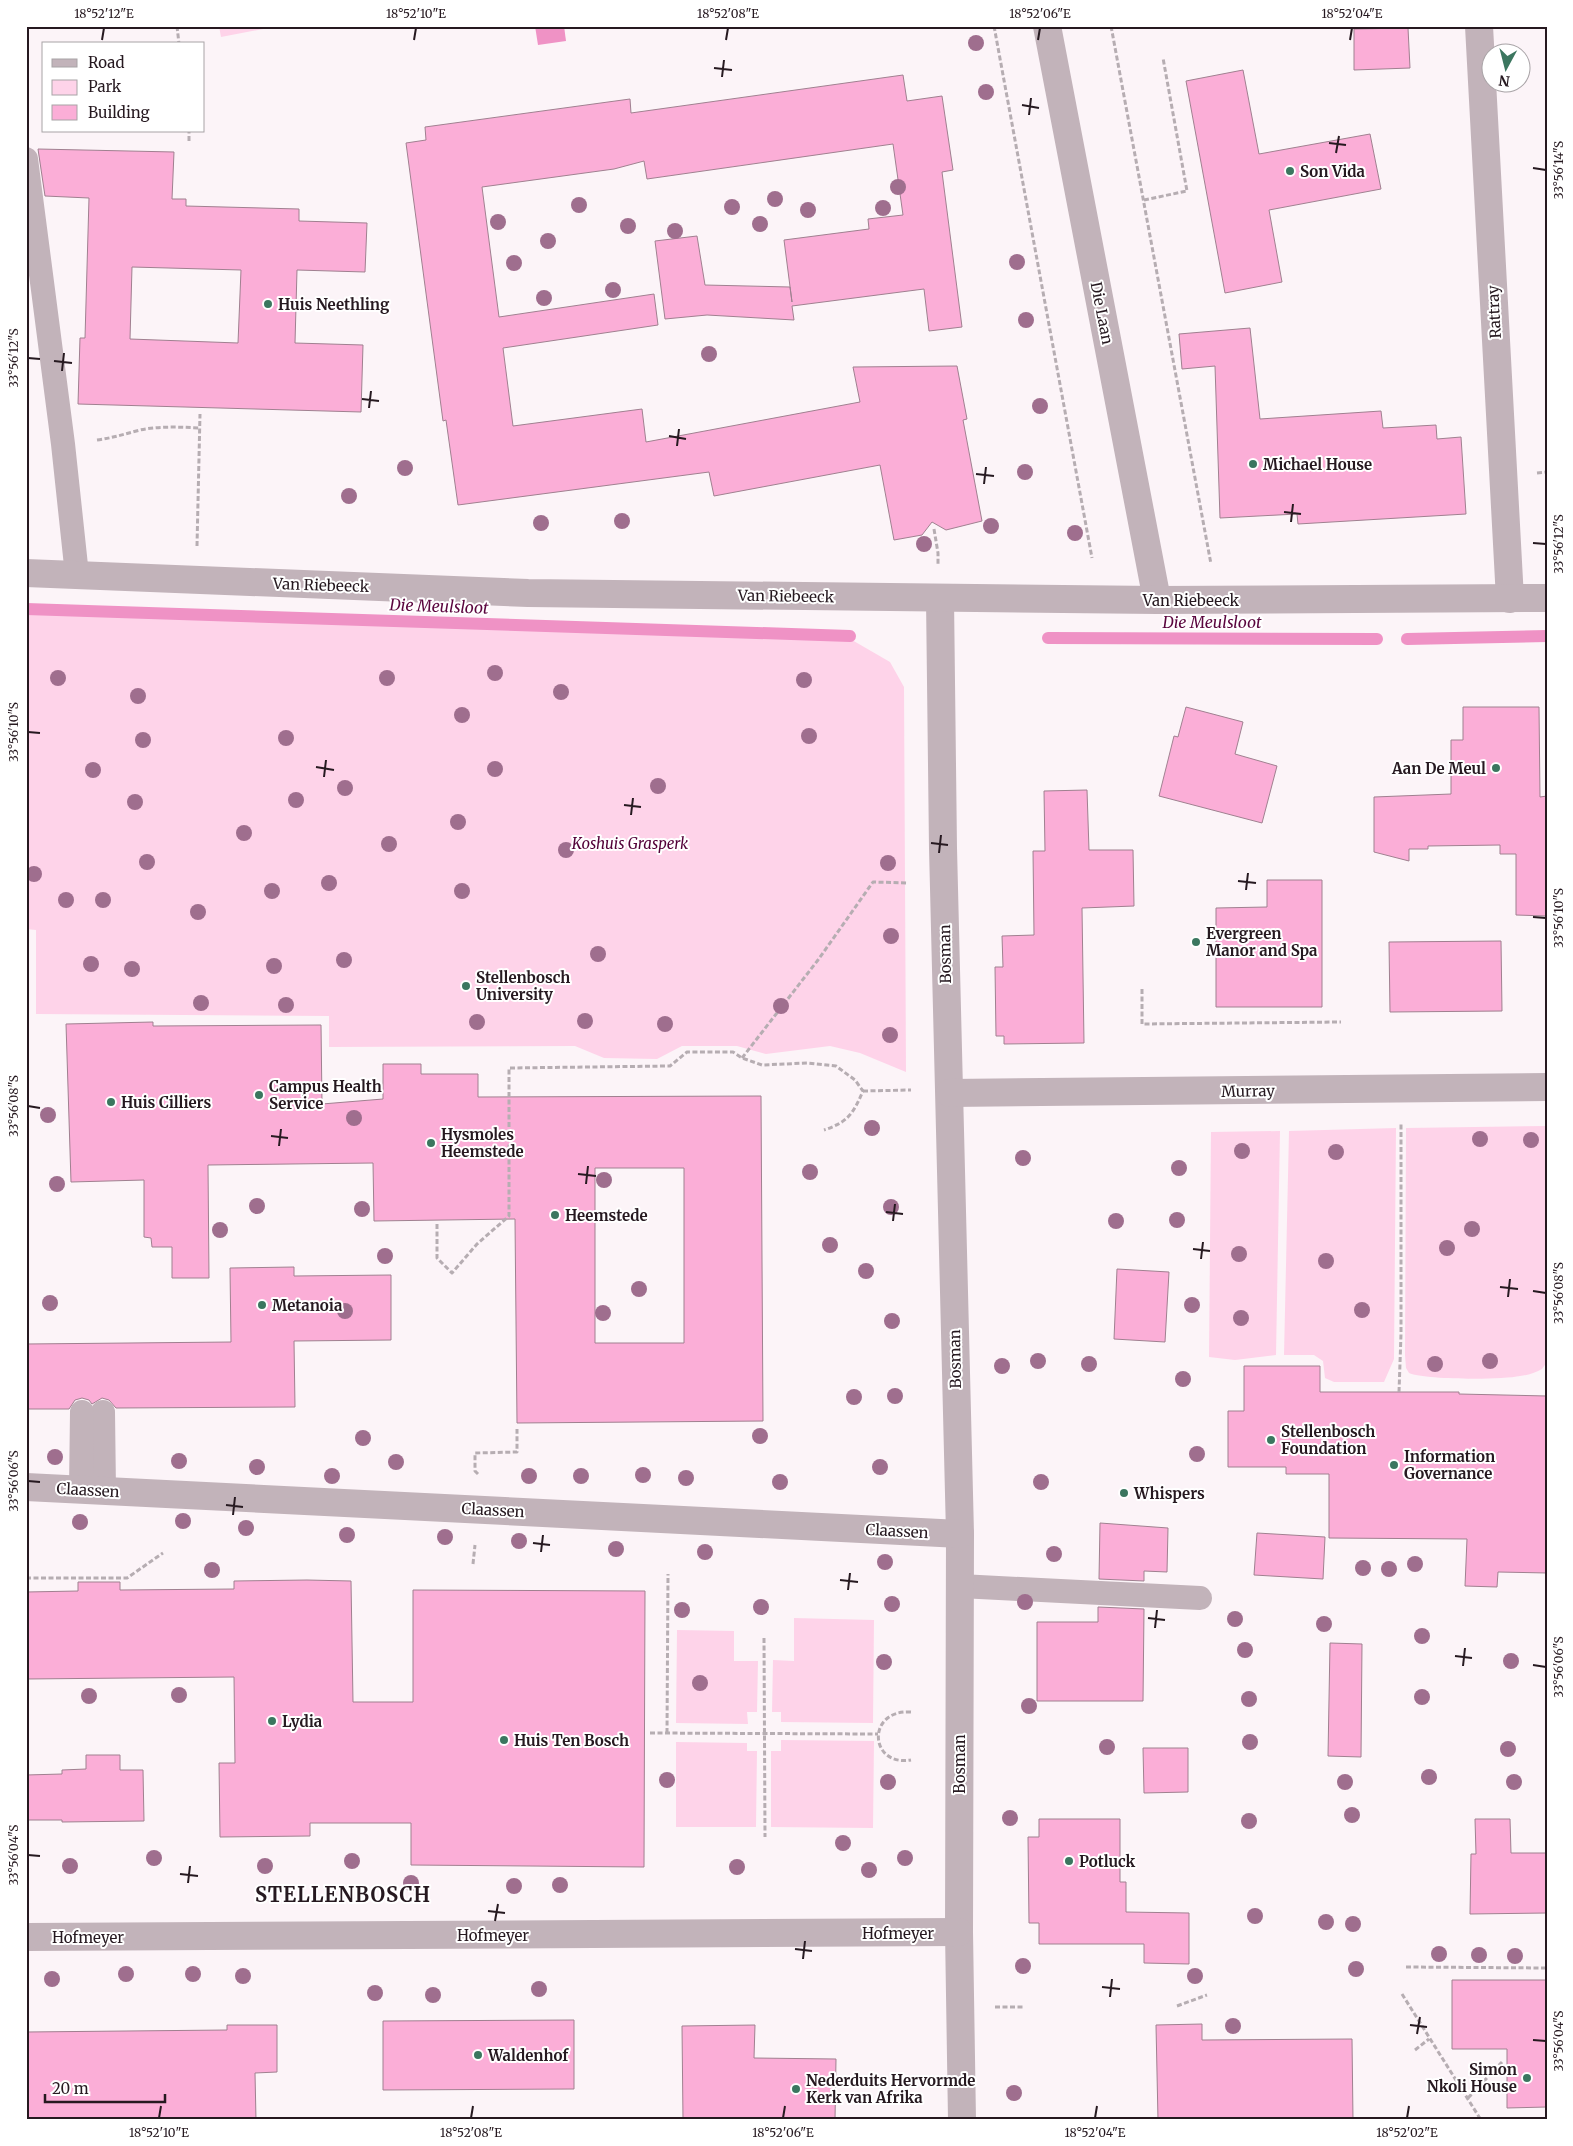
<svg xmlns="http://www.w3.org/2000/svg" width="1573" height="2146" font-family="Merriweather,serif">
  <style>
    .green { fill: #fed3e9 }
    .water { fill: #ef92c5 }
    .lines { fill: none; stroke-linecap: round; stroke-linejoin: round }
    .stream { stroke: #ef92c5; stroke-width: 12 }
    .building { fill: #fbaed7; stroke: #a08090; fill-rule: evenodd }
    .path { stroke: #b6adb2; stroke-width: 3; stroke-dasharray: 5 2.5; stroke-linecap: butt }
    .service { stroke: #c2b3ba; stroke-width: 24 }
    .minor { stroke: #c2b3ba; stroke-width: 28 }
    .tertiary { stroke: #c2b3ba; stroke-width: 28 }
    .tree { fill: #9f6e8e }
    .ticks { fill: none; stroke: #261920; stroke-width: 2 }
    .poi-dot { fill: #3b765f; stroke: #fff; stroke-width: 2 }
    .labels { text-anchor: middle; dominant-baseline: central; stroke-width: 4; stroke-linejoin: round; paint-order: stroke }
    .poi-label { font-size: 15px; font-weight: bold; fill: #261920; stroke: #fff; text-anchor: start }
    .street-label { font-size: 15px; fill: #261920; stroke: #fff }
    .park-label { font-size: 15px; font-style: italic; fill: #530038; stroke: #fff }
    .water-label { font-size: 16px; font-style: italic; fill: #5a053e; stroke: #fff }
    .district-label { font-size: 20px; font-weight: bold; letter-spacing: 1px; fill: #261920; stroke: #fff }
    .neatline { fill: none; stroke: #261920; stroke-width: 2 }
    .ticks-label { font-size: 12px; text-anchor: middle; fill: #261920 }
  </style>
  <rect width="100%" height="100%" fill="#fcf4f8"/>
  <!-- green -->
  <g class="green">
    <polygon points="219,26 279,26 221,37"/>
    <polygon points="26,613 852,640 890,662 904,687 906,1072 860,1053 830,1046 766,1054 737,1046 682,1046 657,1059 604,1058 575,1046 329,1047 329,1016 36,1014 36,930 26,929"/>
    <path d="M1547 1126V1362L1542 1369C1535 1373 1528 1375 1520 1376 1502 1380 1425 1380 1409 1373L1406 1368 1405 1355 1406 1128Z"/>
    <polygon points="1396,1128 1394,1359 1384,1382 1334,1382 1325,1378 1323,1361 1314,1355 1284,1355 1289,1131"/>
    <polygon points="1280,1131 1276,1355 1235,1360 1209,1357 1211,1132"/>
    <polygon points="794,1618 874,1620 873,1723 781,1722 781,1712 772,1712 773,1660 794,1661"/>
    <polygon points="677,1630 734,1631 734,1661 758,1661 757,1712 747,1712 748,1724 676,1723"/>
    <polygon points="781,1740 874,1741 873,1828 771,1827 771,1751 781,1751"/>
    <polygon points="676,1742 747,1743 747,1751 757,1751 756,1827 676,1827"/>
  </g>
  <!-- water -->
  <polygon class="water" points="535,26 564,26 566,41 538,45"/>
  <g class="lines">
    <!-- stream -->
    <g class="stream">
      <polyline points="26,609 850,636"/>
      <polyline points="1048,638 1377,639"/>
      <polyline points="1407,639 1547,636"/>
    </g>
  </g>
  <!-- building -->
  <g class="building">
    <polygon points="1408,28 1410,68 1354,70 1354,29"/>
    <polygon points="1243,70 1259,154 1370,134 1381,189 1269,210 1282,282 1225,293 1186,81"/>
    <polygon points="903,75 907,101 942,96 953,170 942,172 962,327 929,331 924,289 792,306 794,320 707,315 665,319 655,241 697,236 705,285 790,287 792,302 784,240 869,229 868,219 903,215 893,144 647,179 644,161 614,169 482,187 499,317 654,294 658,325 503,348 513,426 642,409 646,442 860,402 853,367 957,366 967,419 963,420 982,521 946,530 932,522 922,535 894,540 880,465 714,496 709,472 458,505 446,420 443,421 406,143 426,140 425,127 630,99 631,113"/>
    <path d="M38 149 174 152 172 199H186V206L299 209V221L367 223 365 272 297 270 295 343 363 345 361 412 78 404 80 338H85L89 198 45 196ZM132 267 241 270 238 343 130 339Z"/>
    <polygon points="1250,328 1260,419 1381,411 1383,428 1436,425 1437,439 1461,437 1466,514 1298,524 1297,514 1220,518 1215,366 1182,369 1179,334"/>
    <polygon points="1186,707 1243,722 1235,754 1277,766 1262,823 1159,796 1174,736 1178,737"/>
    <polygon points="1463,707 1539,707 1540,797 1547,796 1547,916 1516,915 1516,854 1500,854 1500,845 1428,846 1428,849 1409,849 1409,861 1374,852 1374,797 1451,794 1451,740 1463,740"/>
    <polygon points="1087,790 1089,850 1133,850 1134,906 1082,908 1084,1043 1004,1044 1004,1036 996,1036 995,967 1003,967 1002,936 1034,935 1033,851 1045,851 1044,791"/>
    <polygon points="1267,880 1322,880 1322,1007 1216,1007 1216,908 1267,907"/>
    <polygon points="1501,941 1502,1011 1390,1012 1389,942"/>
    <path d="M153 1022V1026L321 1025 322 1104 383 1099V1064H421V1074H478V1097L761 1096 763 1421 517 1423 515 1219 374 1221 373 1163 208 1165 209 1278H172V1247H152L151 1238 144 1237V1180L71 1182 66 1024ZM595 1168H684V1343H595Z"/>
    <polygon points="294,1267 294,1276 391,1275 391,1340 294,1341 295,1407 116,1408 109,1400 102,1398 92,1404 89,1400 82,1398 75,1400 69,1409 26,1409 26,1344 231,1342 230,1268"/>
    <polygon points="1117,1269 1169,1272 1165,1342 1114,1339"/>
    <polygon points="1244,1366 1320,1366 1320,1392 1459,1392 1459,1394 1547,1396 1547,1573 1498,1572 1497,1587 1465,1586 1467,1539 1329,1538 1329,1474 1286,1474 1286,1467 1228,1467 1228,1411 1244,1411"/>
    <polygon points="1100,1523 1168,1528 1167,1572 1144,1571 1144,1581 1099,1579"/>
    <polygon points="1257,1533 1325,1537 1323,1579 1254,1575"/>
    <polygon points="307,1580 351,1581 353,1702 413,1702 413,1590 645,1591 644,1867 411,1865 411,1823 310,1823 310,1836 220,1837 219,1763 235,1763 234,1677 26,1679 26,1592 78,1591 78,1582 120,1582 120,1590 234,1589 234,1581"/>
    <polygon points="1098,1607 1144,1609 1143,1701 1037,1701 1037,1622 1098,1622"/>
    <polygon points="1330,1643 1362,1644 1361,1757 1328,1756"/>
    <polygon points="1143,1748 1188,1748 1188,1792 1144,1793"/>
    <polygon points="86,1755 120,1755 120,1770 143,1770 144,1821 62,1822 62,1820 26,1820 26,1775 62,1774 62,1770 86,1769"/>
    <polygon points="1039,1819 1120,1819 1120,1882 1126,1882 1126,1912 1189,1913 1189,1964 1144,1963 1144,1944 1039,1944 1039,1923 1029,1923 1028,1837 1039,1837"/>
    <polygon points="1475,1819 1510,1819 1511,1853 1547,1853 1547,1913 1470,1914 1471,1854 1476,1854"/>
    <polygon points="1452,1980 1547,1980 1547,2107 1507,2108 1507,2049 1452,2049"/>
    <polygon points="574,2020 574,2089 383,2090 383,2021"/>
    <polygon points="1202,2024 1202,2040 1352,2039 1353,2120 1158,2120 1156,2025"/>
    <polygon points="227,2025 277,2025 277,2072 255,2073 256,2120 26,2120 26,2032 227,2030"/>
    <polygon points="755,2025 754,2058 836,2059 835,2120 683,2120 682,2026"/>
  </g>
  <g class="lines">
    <!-- path -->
    <g class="path">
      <polyline points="177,26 179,44"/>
      <polyline points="994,26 1092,558"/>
      <polyline points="1111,26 1211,564"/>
      <polyline points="189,141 189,131"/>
      <polyline points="1144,200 1187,191 1163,58"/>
      <path d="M97 440C112 438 125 434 140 430 159 426 180 427 200 428"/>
      <polyline points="1537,473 1547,472"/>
      <polyline points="934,529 938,553 938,564"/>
      <polyline points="197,546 200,414"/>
      <polyline points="1142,989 1142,1024 1341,1022"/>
      <polyline points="742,1058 818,960 873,882 908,883"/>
      <polyline points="863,1091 911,1090"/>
      <path d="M437 1224V1258L452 1273 477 1244 509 1216V1068L670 1066 687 1052H733L742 1058 762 1065 807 1063 836 1066 855 1080 863 1091C853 1114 848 1122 824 1130"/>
      <polyline points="1399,1392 1401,1334 1401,1124"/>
      <polyline points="478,1474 475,1471 475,1453 517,1452 517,1429"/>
      <polyline points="473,1564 475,1545"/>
      <polyline points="26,1578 127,1578 163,1553"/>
      <polyline points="764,1638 765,1837"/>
      <path d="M911 1712C866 1709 869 1767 911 1760"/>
      <polyline points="650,1733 878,1734"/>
      <polyline points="667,1733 668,1574"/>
      <polyline points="1406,1967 1547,1968"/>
      <polyline points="1402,1994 1481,2120"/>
      <polyline points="1177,2006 1207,1995"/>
      <polyline points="995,2007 1024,2007"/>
      <polyline points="1415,2050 1429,2039"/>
      <polyline points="1468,2098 1502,2062"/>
    </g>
    <!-- service -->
    <g class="service">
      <polyline points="26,159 63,444 77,575"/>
      <polyline points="103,1412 104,1491"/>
      <polyline points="81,1490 82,1412"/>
      <polyline points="960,1586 1200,1598"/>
    </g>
    <!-- minor -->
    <g class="minor">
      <polyline points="1047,26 1157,600"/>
      <polyline points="1479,26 1510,599"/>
      <polyline points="940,598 943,848 960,1534 959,1932 962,2120"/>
      <polyline points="950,1093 1547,1087"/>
      <polyline points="26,1487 960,1534"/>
      <polyline points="26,1937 959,1932"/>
    </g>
    <!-- tertiary -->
    <polyline class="tertiary" points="26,573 528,593 1157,600 1547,598"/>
  </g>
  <!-- trees -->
  <g class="tree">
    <circle cx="976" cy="43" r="8"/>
    <circle cx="986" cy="92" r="8"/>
    <circle cx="898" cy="187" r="8"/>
    <circle cx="775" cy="199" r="8"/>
    <circle cx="579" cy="205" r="8"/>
    <circle cx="732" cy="207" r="8"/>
    <circle cx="883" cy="208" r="8"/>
    <circle cx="808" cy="210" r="8"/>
    <circle cx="498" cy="222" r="8"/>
    <circle cx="760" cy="224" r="8"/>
    <circle cx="628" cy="226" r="8"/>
    <circle cx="675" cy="231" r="8"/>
    <circle cx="548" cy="241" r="8"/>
    <circle cx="1017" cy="262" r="8"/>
    <circle cx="514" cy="263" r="8"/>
    <circle cx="613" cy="290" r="8"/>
    <circle cx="544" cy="298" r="8"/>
    <circle cx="1026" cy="320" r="8"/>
    <circle cx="709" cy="354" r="8"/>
    <circle cx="1040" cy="406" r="8"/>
    <circle cx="405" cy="468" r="8"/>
    <circle cx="1025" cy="472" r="8"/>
    <circle cx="349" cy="496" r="8"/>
    <circle cx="622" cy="521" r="8"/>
    <circle cx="541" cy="523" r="8"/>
    <circle cx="991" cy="526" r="8"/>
    <circle cx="1075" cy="533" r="8"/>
    <circle cx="924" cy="544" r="8"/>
    <circle cx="495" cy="673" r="8"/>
    <circle cx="58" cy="678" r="8"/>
    <circle cx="387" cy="678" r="8"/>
    <circle cx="804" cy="680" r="8"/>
    <circle cx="561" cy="692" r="8"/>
    <circle cx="138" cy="696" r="8"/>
    <circle cx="462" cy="715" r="8"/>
    <circle cx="809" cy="736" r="8"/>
    <circle cx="286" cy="738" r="8"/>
    <circle cx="143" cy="740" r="8"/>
    <circle cx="495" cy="769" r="8"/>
    <circle cx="93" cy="770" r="8"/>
    <circle cx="658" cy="786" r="8"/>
    <circle cx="345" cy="788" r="8"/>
    <circle cx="296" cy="800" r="8"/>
    <circle cx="135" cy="802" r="8"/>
    <circle cx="458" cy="822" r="8"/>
    <circle cx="244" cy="833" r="8"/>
    <circle cx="389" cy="844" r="8"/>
    <circle cx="566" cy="850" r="8"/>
    <circle cx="147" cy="862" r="8"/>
    <circle cx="888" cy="863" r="8"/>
    <circle cx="34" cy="874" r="8"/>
    <circle cx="329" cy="883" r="8"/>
    <circle cx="272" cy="891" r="8"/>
    <circle cx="462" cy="891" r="8"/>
    <circle cx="66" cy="900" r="8"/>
    <circle cx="103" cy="900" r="8"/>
    <circle cx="198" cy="912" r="8"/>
    <circle cx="891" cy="936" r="8"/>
    <circle cx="598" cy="954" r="8"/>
    <circle cx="344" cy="960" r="8"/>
    <circle cx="91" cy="964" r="8"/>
    <circle cx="274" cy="966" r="8"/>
    <circle cx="132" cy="969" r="8"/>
    <circle cx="201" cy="1003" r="8"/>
    <circle cx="286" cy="1005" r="8"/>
    <circle cx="781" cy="1006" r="8"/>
    <circle cx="585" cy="1021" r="8"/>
    <circle cx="477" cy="1022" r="8"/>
    <circle cx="665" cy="1024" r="8"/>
    <circle cx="890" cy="1035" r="8"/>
    <circle cx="48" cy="1115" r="8"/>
    <circle cx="354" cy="1118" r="8"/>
    <circle cx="872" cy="1128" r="8"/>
    <circle cx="1480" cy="1139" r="8"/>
    <circle cx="1531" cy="1140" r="8"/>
    <circle cx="1242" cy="1151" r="8"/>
    <circle cx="1336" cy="1152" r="8"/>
    <circle cx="1023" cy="1158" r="8"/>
    <circle cx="1179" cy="1168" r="8"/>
    <circle cx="810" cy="1172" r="8"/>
    <circle cx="604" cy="1180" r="8"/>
    <circle cx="57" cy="1184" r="8"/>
    <circle cx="257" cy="1206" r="8"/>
    <circle cx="891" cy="1207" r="8"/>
    <circle cx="362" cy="1209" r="8"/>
    <circle cx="1177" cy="1220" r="8"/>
    <circle cx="1116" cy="1221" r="8"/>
    <circle cx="1472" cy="1229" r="8"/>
    <circle cx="220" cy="1230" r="8"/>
    <circle cx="830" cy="1245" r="8"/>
    <circle cx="1447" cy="1248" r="8"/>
    <circle cx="1239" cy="1254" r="8"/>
    <circle cx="385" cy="1256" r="8"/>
    <circle cx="1326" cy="1261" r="8"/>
    <circle cx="866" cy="1271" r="8"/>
    <circle cx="639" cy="1289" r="8"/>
    <circle cx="50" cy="1303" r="8"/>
    <circle cx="1192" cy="1305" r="8"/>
    <circle cx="1362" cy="1310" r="8"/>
    <circle cx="345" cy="1311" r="8"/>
    <circle cx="603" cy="1313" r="8"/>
    <circle cx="1241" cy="1318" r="8"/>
    <circle cx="892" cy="1321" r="8"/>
    <circle cx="1038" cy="1361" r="8"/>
    <circle cx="1490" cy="1361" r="8"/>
    <circle cx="1089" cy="1364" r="8"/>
    <circle cx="1435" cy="1364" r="8"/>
    <circle cx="1002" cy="1366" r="8"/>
    <circle cx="1183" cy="1379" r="8"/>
    <circle cx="895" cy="1396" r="8"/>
    <circle cx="854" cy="1397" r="8"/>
    <circle cx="760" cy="1436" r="8"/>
    <circle cx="363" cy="1438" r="8"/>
    <circle cx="1197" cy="1454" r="8"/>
    <circle cx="55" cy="1457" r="8"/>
    <circle cx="179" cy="1461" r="8"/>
    <circle cx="396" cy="1462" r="8"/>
    <circle cx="257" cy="1467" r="8"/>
    <circle cx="880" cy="1467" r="8"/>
    <circle cx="643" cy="1475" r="8"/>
    <circle cx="332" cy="1476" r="8"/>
    <circle cx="529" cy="1476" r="8"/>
    <circle cx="581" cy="1476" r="8"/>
    <circle cx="686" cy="1478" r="8"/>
    <circle cx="780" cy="1482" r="8"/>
    <circle cx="1041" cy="1482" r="8"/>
    <circle cx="183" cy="1521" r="8"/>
    <circle cx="80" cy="1522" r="8"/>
    <circle cx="246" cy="1528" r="8"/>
    <circle cx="347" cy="1535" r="8"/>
    <circle cx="445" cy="1537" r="8"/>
    <circle cx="519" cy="1541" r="8"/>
    <circle cx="616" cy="1549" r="8"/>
    <circle cx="705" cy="1552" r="8"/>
    <circle cx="1054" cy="1554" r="8"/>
    <circle cx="885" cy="1562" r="8"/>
    <circle cx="1415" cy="1564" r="8"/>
    <circle cx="1363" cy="1568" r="8"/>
    <circle cx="1389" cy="1569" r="8"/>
    <circle cx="212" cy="1570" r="8"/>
    <circle cx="1025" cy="1602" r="8"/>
    <circle cx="892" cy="1604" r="8"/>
    <circle cx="761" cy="1607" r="8"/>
    <circle cx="682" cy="1610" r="8"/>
    <circle cx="1235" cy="1619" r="8"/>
    <circle cx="1324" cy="1624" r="8"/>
    <circle cx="1422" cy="1636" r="8"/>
    <circle cx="1245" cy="1650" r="8"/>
    <circle cx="1511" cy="1661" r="8"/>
    <circle cx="884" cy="1662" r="8"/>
    <circle cx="700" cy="1683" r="8"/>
    <circle cx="179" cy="1695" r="8"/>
    <circle cx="89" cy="1696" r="8"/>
    <circle cx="1422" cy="1697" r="8"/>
    <circle cx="1249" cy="1699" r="8"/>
    <circle cx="1029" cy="1706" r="8"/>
    <circle cx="1250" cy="1742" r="8"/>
    <circle cx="1107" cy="1747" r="8"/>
    <circle cx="1508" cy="1749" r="8"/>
    <circle cx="1429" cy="1777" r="8"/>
    <circle cx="667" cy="1780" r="8"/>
    <circle cx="888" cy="1782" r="8"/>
    <circle cx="1345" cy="1782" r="8"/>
    <circle cx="1514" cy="1782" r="8"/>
    <circle cx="1352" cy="1815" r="8"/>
    <circle cx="1010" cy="1818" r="8"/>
    <circle cx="1249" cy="1821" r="8"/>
    <circle cx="843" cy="1843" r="8"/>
    <circle cx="154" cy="1858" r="8"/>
    <circle cx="905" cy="1858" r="8"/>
    <circle cx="352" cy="1861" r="8"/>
    <circle cx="70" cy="1866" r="8"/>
    <circle cx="265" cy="1866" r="8"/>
    <circle cx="737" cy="1867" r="8"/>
    <circle cx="869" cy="1870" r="8"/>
    <circle cx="411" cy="1883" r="8"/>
    <circle cx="560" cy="1885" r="8"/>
    <circle cx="514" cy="1886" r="8"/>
    <circle cx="1255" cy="1916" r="8"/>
    <circle cx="1326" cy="1922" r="8"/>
    <circle cx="1353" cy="1924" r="8"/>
    <circle cx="1439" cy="1954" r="8"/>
    <circle cx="1479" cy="1955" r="8"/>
    <circle cx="1515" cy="1956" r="8"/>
    <circle cx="1023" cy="1966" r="8"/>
    <circle cx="1356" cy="1969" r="8"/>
    <circle cx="126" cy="1974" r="8"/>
    <circle cx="193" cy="1974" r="8"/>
    <circle cx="243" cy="1976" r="8"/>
    <circle cx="1195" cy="1976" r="8"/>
    <circle cx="52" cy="1979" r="8"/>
    <circle cx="539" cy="1989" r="8"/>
    <circle cx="375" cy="1993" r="8"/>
    <circle cx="433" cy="1995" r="8"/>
    <circle cx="1233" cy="2026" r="8"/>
    <circle cx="1014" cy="2093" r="8"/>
  </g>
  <!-- ticks -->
  <path class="ticks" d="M102 40 104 28M414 40 416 28M726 40 728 28M1038 40 1040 28M1350 40 1352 28M714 68 732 70M722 77 724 60M1022 105 1039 108M1029 115 1031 98M1329 143 1346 145M1336 153 1339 136M1533 168 1546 170M28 358 40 359M54 361 72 363M62 371 64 353M362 399 379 401M369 408 371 391M669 436 686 439M677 446 679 429M976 474 994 476M984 484 986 467M1284 512 1301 514M1291 522 1293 504M1533 543 1546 544M28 732 40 733M316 767 334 770M324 777 326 760M624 805 641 807M631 815 633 798M931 843 948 845M939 853 941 835M1238 881 1256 883M1246 890 1248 873M1533 917 1546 918M28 1106 40 1108M271 1136 288 1138M279 1146 281 1129M578 1174 596 1176M586 1184 588 1166M886 1212 903 1214M893 1221 895 1204M1193 1249 1210 1251M1201 1259 1203 1242M1500 1287 1518 1289M1533 1291 1546 1293M1508 1297 1510 1279M28 1481 40 1482M226 1505 243 1507M233 1515 235 1497M533 1543 550 1545M541 1552 543 1535M840 1580 858 1582M848 1590 850 1573M1148 1618 1165 1620M1155 1628 1157 1610M1455 1656 1472 1658M1533 1665 1546 1667M1463 1666 1465 1648M28 1855 40 1856M180 1874 198 1876M188 1883 190 1866M488 1911 505 1913M495 1921 498 1904M795 1949 812 1951M803 1959 805 1941M1102 1987 1120 1989M1110 1997 1112 1979M1410 2025 1427 2027M1417 2034 1420 2017M1533 2040 1546 2041M159 2118 161 2106M471 2118 473 2106M783 2118 785 2106M1095 2118 1097 2106M1407 2118 1409 2106"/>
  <!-- markers -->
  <g class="poi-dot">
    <circle cx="1290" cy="171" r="5"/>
    <circle cx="268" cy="304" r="5"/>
    <circle cx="1253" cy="464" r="5"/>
    <circle cx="1496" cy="768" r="5"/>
    <circle cx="1196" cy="942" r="5"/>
    <circle cx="466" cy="986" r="5"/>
    <circle cx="259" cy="1095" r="5"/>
    <circle cx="111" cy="1102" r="5"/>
    <circle cx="431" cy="1143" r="5"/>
    <circle cx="555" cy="1215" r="5"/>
    <circle cx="262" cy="1305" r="5"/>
    <circle cx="1271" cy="1440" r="5"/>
    <circle cx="1394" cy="1465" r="5"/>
    <circle cx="1124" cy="1493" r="5"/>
    <circle cx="272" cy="1721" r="5"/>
    <circle cx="504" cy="1740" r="5"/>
    <circle cx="1069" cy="1861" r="5"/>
    <circle cx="478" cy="2055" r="5"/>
    <circle cx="1527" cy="2078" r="5"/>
    <circle cx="796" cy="2089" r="5"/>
  </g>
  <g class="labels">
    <!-- poi labels -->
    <g class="poi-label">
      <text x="1300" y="171">Son Vida</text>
      <text x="278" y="304">Huis Neethling</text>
      <text x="1263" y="464">Michael House</text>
      <text x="1486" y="768" text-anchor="end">Aan De Meul</text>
      <text x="1206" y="933">Evergreen<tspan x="1206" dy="17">Manor and Spa</tspan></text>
      <text x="476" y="977">Stellenbosch<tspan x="476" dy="17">University</tspan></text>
      <text x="269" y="1086">Campus Health<tspan x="269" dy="17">Service</tspan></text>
      <text x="121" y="1102">Huis Cilliers</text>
      <text x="441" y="1134">Hysmoles<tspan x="441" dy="17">Heemstede</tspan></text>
      <text x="565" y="1215">Heemstede</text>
      <text x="272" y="1305">Metanoia</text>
      <text x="1281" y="1431">Stellenbosch<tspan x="1281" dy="17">Foundation</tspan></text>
      <text x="1404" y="1456">Information<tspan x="1404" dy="17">Governance</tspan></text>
      <text x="1134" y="1493">Whispers</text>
      <text x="282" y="1721">Lydia</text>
      <text x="514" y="1740">Huis Ten Bosch</text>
      <text x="1079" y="1861">Potluck</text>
      <text x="488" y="2055">Waldenhof</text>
      <text x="1517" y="2069" text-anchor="end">Simon<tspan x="1517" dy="17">Nkoli House</tspan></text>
      <text x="806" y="2080">Nederduits Hervormde<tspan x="806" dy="17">Kerk van Afrika</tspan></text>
    </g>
    <!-- street labels -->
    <g class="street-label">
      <text transform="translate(1494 312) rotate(-93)">Rattray</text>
      <text transform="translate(1102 313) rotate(79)">Die Laan</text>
      <text transform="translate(321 585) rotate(2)">Van Riebeeck</text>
      <text transform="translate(786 596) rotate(1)">Van Riebeeck</text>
      <text x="1191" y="600">Van Riebeeck</text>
      <text transform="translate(945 954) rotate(-91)">Bosman</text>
      <text transform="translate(1248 1091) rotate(-1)">Murray</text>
      <text transform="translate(955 1359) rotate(-91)">Bosman</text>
      <text transform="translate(88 1490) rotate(3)">Claassen</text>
      <text transform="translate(493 1510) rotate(3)">Claassen</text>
      <text transform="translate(897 1531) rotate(3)">Claassen</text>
      <text transform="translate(959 1764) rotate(-90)">Bosman</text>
      <text x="898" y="1933">Hofmeyer</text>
      <text x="493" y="1935">Hofmeyer</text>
      <text x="88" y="1937">Hofmeyer</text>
    </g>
    <!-- park labels -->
    <g class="park-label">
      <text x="630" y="843">Koshuis Grasperk</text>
    </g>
    <!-- water labels -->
    <g class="water-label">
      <text transform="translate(439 606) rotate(2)">Die Meulsloot</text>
      <text x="1212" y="622">Die Meulsloot</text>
    </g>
    <!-- district labels -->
    <g class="district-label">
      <text x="343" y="1894">STELLENBOSCH</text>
    </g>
  </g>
  <!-- border -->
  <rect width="1573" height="2146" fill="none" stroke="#ffffff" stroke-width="55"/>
  <!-- legend -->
  <rect x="42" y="42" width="162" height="90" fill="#ffffff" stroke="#a8a3a6"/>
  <rect x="52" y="59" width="25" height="8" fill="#c2b3ba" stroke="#a8a3a6"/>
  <text x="88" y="68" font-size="15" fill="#261920">Road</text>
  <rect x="52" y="80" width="25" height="15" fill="#fed3e9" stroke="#a8a3a6"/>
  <text x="88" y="92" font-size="15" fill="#261920">Park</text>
  <rect x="52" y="105" width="25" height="15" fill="#fbaed7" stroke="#a8a3a6"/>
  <text x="88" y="118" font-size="15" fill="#261920">Building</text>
  <!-- north arrow -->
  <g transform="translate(1506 68) rotate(187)"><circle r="24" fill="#ffffff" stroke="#a8a3a6"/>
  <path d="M0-4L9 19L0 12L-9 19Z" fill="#3b765f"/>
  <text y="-8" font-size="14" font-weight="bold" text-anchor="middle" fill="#261920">N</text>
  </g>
  <!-- scale -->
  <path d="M45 2094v8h120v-8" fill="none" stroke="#261920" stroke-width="2.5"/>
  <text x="52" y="2094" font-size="15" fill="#261920" stroke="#ffffff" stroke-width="4" paint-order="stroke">20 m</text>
  <rect x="28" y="28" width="1518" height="2090" class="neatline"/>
  <g class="ticks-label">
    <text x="104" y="18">18°52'12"E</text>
    <text x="416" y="18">18°52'10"E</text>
    <text x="728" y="18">18°52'08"E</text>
    <text x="1040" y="18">18°52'06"E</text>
    <text x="1352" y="18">18°52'04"E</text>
    <text transform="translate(1559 170) rotate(-90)" y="4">33°56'14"S</text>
    <text transform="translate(14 358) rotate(-90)" y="4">33°56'12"S</text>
    <text transform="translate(1559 544) rotate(-90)" y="4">33°56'12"S</text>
    <text transform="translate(14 732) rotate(-90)" y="4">33°56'10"S</text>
    <text transform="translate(1559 918) rotate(-90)" y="4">33°56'10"S</text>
    <text transform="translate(14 1106) rotate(-90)" y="4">33°56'08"S</text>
    <text transform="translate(1559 1293) rotate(-90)" y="4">33°56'08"S</text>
    <text transform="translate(14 1481) rotate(-90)" y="4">33°56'06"S</text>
    <text transform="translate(1559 1667) rotate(-90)" y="4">33°56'06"S</text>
    <text transform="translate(14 1855) rotate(-90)" y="4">33°56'04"S</text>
    <text transform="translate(1559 2041) rotate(-90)" y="4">33°56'04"S</text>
    <text x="159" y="2137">18°52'10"E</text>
    <text x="471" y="2137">18°52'08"E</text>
    <text x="783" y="2137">18°52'06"E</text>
    <text x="1095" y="2137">18°52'04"E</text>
    <text x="1407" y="2137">18°52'02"E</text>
  </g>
</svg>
